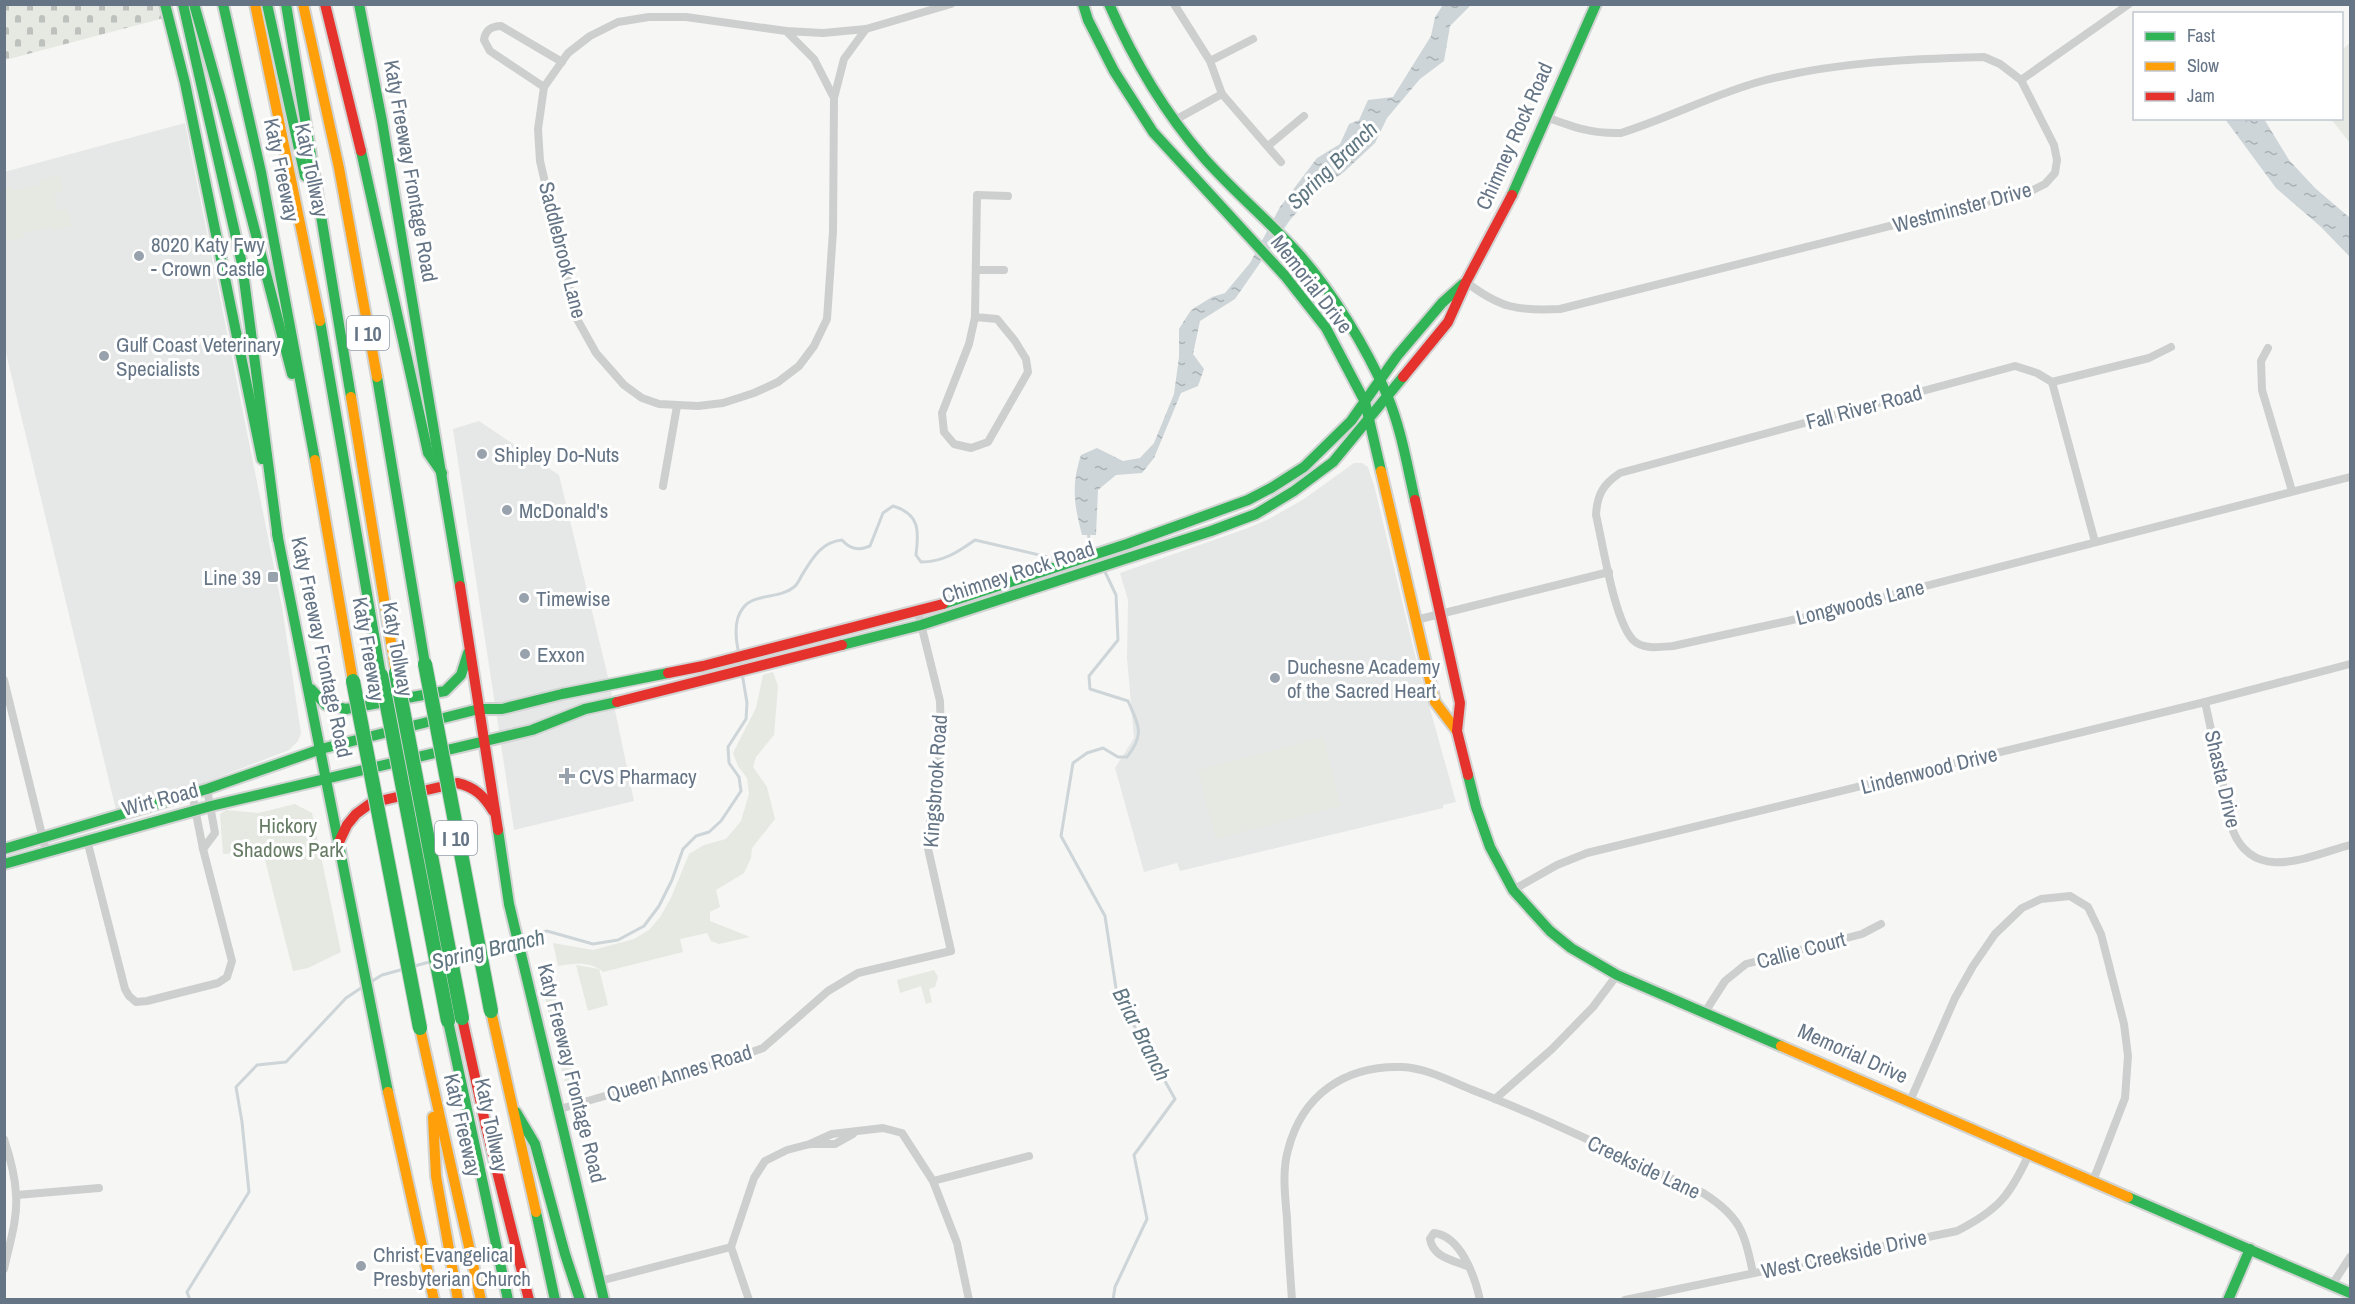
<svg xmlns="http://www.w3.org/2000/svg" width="2355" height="1304" font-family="'Archivo Narrow',sans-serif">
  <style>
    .built { fill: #e6e8e7 }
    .green { fill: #e5e9e2 }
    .cemetery { fill: url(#cemetery-stones) }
    .water { fill: url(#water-ripples) }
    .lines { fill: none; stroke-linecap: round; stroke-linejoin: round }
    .stream { stroke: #cdd5d8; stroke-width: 3 }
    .fast-casing { stroke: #d2d4d4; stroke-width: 14 }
    .slow-casing { stroke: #d2d4d4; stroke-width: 14 }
    .jam-casing { stroke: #d2d4d4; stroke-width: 14 }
    .street { stroke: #cdcfcf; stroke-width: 8 }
    .fast { stroke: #30b455; stroke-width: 10 }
    .slow { stroke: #ff9f0a; stroke-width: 10 }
    .jam { stroke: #e5322d; stroke-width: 10 }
    .fast-bridge-casing { stroke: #d2d3d3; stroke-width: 16; stroke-linecap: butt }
    .fast-bridge { stroke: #30b455; stroke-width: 14 }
    .poi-dot { fill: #98a2ac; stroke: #fff; stroke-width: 2 }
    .labels { text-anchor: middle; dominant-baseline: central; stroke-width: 6; stroke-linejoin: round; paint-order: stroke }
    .shield { fill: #fff; stroke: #939eaa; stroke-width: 1.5 }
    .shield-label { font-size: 20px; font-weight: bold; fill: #657586 }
    .street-label { font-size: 21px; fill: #657586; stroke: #fff }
    .poi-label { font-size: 21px; fill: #657586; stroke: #fff; text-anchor: start }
    .park-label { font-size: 21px; fill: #677c64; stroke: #fff }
    .water-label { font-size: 22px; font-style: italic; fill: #607782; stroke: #fff }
  </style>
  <defs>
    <pattern id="cemetery-stones" width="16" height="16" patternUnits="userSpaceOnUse" patternTransform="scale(1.5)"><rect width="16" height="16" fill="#e5e9e2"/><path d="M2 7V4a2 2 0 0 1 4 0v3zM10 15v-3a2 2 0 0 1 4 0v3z" fill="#bdc1bd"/></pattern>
    <pattern id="water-ripples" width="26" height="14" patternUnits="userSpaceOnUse" patternTransform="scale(1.5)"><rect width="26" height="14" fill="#cdd5d8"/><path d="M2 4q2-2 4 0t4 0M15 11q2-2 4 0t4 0" fill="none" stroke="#aab1b5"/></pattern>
  </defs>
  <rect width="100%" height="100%" fill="#f6f6f4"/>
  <!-- built -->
  <g class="built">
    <polygon points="185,123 282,607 301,733 298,741 289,750 181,792 116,810 5,349 4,172"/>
    <polygon points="479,421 559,475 608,677 634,801 514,830 453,429"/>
    <polygon points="1354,463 1362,463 1368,467 1375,489 1415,655 1456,802 1443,805 1443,808 1180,871 1177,863 1144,872 1115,768 1134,738 1127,658 1128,600 1120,573 1248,528 1269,519 1304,499"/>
  </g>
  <!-- green -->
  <g class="green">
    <polygon points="2350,43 2350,143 2331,119 2342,118 2342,50"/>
    <polygon points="59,175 64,191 54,194 58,211 68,209 72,226 52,230 51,227 23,233 24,238 5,242 5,188 11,186 13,191 40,184 40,180"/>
    <path d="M773 672 778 686 774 735 756 757 753 767 767 787 775 819 752 848 751 858 744 873 716 890 720 907 710 912V921L750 937 719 944 711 941 707 933 680 939 683 952 603 972C593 961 571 963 558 966L553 943 593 950 634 939 649 930 660 917 671 898 689 854 704 845 726 839 741 821 749 794 747 778 738 766 733 753 756 708 763 675Z"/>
    <polygon points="1323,737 1341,806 1216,839 1198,770"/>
    <polygon points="295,804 312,813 341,952 308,968 293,971 263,852 223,854 220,814 226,810 258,813"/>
    <polygon points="576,965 599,969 608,1005 588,1011"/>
    <polygon points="934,970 938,977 935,987 929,989 932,1002 926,1004 921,986 900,993 897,980"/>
    <polygon points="552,974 577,1088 572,1089 565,1083 540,977"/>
  </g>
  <!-- cemetery -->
  <polygon class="cemetery" points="5,5 165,5 168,17 5,60"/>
  <!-- water -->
  <g class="water">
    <path d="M1443 5H1471L1450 26 1444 61 1420 79 1387 118 1375 143 1344 172 1316 191 1290 220 1235 299 1200 321 1193 354 1204 369 1198 386 1181 393 1154 458 1142 473 1116 475 1098 490 1096 535H1082C1074 504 1071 486 1081 455L1097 448 1123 461 1140 458 1154 443 1174 394 1179 357V329L1191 310 1212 297 1225 293 1250 263 1280 207 1317 158 1340 144 1349 124 1359 120 1368 100 1393 97 1431 36 1435 17Z"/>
    <polygon points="2225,119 2264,119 2289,160 2315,188 2350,218 2350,257 2321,227 2276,188"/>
  </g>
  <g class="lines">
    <!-- stream -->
    <g class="stream">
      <polyline points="1089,538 1096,551"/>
      <path d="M1098 557 1116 595 1118 640 1089 676 1090 689 1128 701C1139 726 1145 734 1127 757H1118L1103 748 1087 753 1073 763 1061 836 1105 916 1117 995 1175 1099 1134 1155 1147 1219 1115 1287 1113 1300"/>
      <path d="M739 654C736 641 733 620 743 608 754 593 780 599 794 587 797 585 800 579 802 575 812 559 821 542 842 540 850 549 858 551 870 546L883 513 893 506C920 514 919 531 916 555L921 562C943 562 958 552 975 540L1052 558 1084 553 1089 538 1088 531"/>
      <polyline points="521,938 547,931 593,944 618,940 644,926 659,906 672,880 683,849 696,836 709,832 721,821 741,791 739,777 729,763 728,747 746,719 747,703 740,661"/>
      <polyline points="483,948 515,940"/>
      <polyline points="454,956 474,951"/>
      <polyline points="411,967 433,961"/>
      <polyline points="369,983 382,975 404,969"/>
      <polyline points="190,1300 187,1292 249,1192 242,1122 236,1087 257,1065 286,1062 346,998 364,986"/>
    </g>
    <!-- fast casing -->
    <g class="fast-casing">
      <g id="fast">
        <polyline points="165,4 185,83 262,459"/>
        <polyline points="183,4 242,264 278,539"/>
        <polyline points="194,4 220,96 292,374"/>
        <polyline points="223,4 261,172 315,460"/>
        <polyline points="267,4 305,176"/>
        <polyline points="286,4 351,397"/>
        <polyline points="359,4 382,121 460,586"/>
        <polyline points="1083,4 1088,20 1114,71 1153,132 1285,276 1326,328 1365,402 1381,471"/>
        <path d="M1109 4C1133 59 1165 113 1204 158 1233 191 1268 220 1297 252 1332 291 1366 347 1387 395 1401 428 1407 465 1415 500"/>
        <polyline points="361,151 428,453 442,473"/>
        <polyline points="1512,195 1596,4"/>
        <polyline points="320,321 381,675"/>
        <polyline points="377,377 425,664"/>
        <polyline points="277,533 388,1092"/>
        <polyline points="943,604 1127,544 1248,500 1271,488 1304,467 1351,421 1397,356 1442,303 1463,284"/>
        <polyline points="842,645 921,625 1211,531 1256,514 1294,491 1333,462 1403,377"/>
        <polyline points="311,689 326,705 346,709 445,691 461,675 468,653"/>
        <polyline points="1468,775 1476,807 1490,847 1513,890 1550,931 1571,948 1617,975 1781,1046"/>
        <polyline points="498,830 509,904 604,1300"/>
        <polyline points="4,849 207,789 321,749 479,709 502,709 562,694 668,673"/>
        <polyline points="4,864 211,806 532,730 585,709 617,702"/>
        <polyline points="448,1021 508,1300"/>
        <polyline points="516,1112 535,1144 565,1254 580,1300"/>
        <polyline points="2128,1197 2350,1293"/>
        <polyline points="536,1212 555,1300"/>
        <polyline points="2228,1300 2250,1249"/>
      </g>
    </g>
    <!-- slow casing -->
    <g class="slow-casing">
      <g id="slow">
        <polyline points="255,4 320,321"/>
        <polyline points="303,4 339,168 377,377"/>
        <polyline points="351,397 396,673"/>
        <polyline points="315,460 353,681"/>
        <polyline points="1381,471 1435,702 1457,731"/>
        <polyline points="491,1011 536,1212"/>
        <polyline points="420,1028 481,1300"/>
        <polyline points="1781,1046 2128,1197"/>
        <polyline points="388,1092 434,1300"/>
        <polyline points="433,1117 436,1176 458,1300"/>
      </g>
    </g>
    <!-- jam casing -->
    <g class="jam-casing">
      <g id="jam">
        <polyline points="325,4 361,151"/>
        <polyline points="1403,377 1448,322 1466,282 1512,195"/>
        <polyline points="1415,500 1460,703 1457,731 1468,775"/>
        <polyline points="460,586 498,830"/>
        <polyline points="668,673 703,666 943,604"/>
        <polyline points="617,702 842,645"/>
        <path d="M339 842 347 825 356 814 371 803 457 783C475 787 484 796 493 811"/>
        <polyline points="462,1018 486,1127 529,1300"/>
      </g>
    </g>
    <!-- street -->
    <g class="street">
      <polyline points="1174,4 1210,61 1222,94 1281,162"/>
      <polyline points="786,31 814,59 834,98 833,231 827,319 814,346 799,366 778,382 754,393 723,403 698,406 659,404 642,398 624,385 596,353 577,319 540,161 538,129 544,87 568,53 590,36 618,22 649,17 686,17 786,31 823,33 866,29 951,4"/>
      <polyline points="1210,61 1253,39"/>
      <polyline points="2021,80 2129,4"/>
      <path d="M544 87 490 51 484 40C485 31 491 26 501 26L562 62"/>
      <polyline points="834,98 844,59 866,29"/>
      <polyline points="1175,120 1222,94"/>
      <polyline points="1268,146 1304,116"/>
      <polyline points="976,270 1004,270"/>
      <path d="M1466 282C1500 308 1517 311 1560 309L2033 190 2045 184 2055 173 2057 160 2054 145 2021 80 2000 64 1984 57C1909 59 1835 62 1762 81 1714 94 1669 118 1621 133 1592 134 1573 127 1546 117"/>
      <polyline points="975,317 997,319 1015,341 1026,359 1028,372 988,442 971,448 954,444 944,432 942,413 969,344 975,317 977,195 1008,196"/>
      <polyline points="2268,348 2261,361 2262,390 2292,491"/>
      <polyline points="2052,382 2149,358 2171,347"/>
      <polyline points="663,486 677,406"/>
      <path d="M2095 542 2052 382 2037 373 2015 366 1620 473C1603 484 1597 495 1596 515 1603 544 1614 620 1633 640 1643 650 1661 647 1673 646L1801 618 2350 477"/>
      <polyline points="1416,620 1609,572"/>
      <polyline points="4,680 46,851"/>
      <path d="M2205 702 2233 831C2255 884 2309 856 2350 845"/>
      <polyline points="87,840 125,989 129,996 136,1002 147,1001 218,983 227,977 232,961 203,849 192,793"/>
      <polyline points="203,849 215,833 207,789"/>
      <polyline points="1513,890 1557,865 1587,853 2205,702 2350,664"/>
      <polyline points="1705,1012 1725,981 1746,964 1862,934 1881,924"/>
      <polyline points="1495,1099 1552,1049 1593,1007 1617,975"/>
      <polyline points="1910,1101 1955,998 1973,966 1995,934 2022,908 2041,899 2070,896 2088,907 2101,934 2124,1024 2128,1056 2125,1098 2093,1181"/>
      <polyline points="560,1109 732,1059 763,1048 828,991 858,973 951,951 927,844 941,743 940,701 918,612"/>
      <path d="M4 1139C10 1157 15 1175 16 1194 18 1219 9 1245 4 1269"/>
      <polyline points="810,1144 832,1134 883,1128 902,1133 933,1181 957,1243 969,1300"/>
      <polyline points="933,1181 1029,1156"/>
      <polyline points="17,1195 99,1188"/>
      <polyline points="731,1247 754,1178 765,1161 787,1150 810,1144 835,1144 853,1134"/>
      <polyline points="731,1247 749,1300"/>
      <path d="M1467 1266C1452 1260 1433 1257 1430 1239L1434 1233C1461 1236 1475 1277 1480 1300"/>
      <polyline points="600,1281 731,1247"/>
      <polyline points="2332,1285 2350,1257"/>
      <path d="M1292 1300C1290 1272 1288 1245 1287 1218 1285 1196 1282 1171 1288 1150 1302 1095 1345 1065 1402 1067 1427 1068 1452 1082 1475 1091 1553 1121 1628 1159 1703 1193 1741 1217 1744 1232 1753 1273"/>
      <path d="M1625 1300 1957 1231C1998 1210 2010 1196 2029 1154"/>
    </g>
    <!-- fast -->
    <use href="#fast" class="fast"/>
    <!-- slow -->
    <use href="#slow" class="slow"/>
    <!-- jam -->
    <use href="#jam" class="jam"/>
    <!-- fast-bridge casing -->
    <g class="fast-bridge-casing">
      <g id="fast-bridge">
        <polyline points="425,664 491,1011"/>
        <polyline points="396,673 462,1018"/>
        <polyline points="381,675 448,1021"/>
        <polyline points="353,681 420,1028"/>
      </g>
    </g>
    <!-- fast-bridge -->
    <use href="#fast-bridge" class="fast-bridge"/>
  </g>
  <!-- markers -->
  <g class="poi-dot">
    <circle cx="139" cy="256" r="6"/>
    <circle cx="104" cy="356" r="6"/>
    <circle cx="482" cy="454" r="6"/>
    <circle cx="507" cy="510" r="6"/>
    <rect x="267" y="571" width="12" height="12" rx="3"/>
    <circle cx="524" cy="598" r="6"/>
    <circle cx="525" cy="654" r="6"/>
    <circle cx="1275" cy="678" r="6"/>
    <path d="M564 767h6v6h6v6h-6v6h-6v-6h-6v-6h6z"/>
    <circle cx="361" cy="1266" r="6"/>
  </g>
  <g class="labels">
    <!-- shield labels -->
    <g class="shield">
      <rect x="347" y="316" width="42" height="34" rx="4.5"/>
      <rect x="435" y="821" width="42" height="34" rx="4.5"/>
    </g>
    <g class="shield-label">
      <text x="368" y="333">I 10</text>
      <text x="456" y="838">I 10</text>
    </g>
    <!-- street labels -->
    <g class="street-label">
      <text transform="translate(1514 136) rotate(-66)">Chimney Rock Road</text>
      <text transform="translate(282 170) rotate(78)">Katy Freeway</text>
      <text transform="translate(312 170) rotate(78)">Katy Tollway</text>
      <text transform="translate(411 171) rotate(80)">Katy Freeway Frontage Road</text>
      <text transform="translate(1962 207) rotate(-15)">Westminster Drive</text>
      <text transform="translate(563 250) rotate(76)">Saddlebrook Lane</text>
      <text transform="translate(1312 284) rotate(52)">Memorial Drive</text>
      <text transform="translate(1864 407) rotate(-15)">Fall River Road</text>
      <text transform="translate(1018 572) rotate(-18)">Chimney Rock Road</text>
      <text transform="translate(1860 602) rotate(-14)">Longwoods Lane</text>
      <text transform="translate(322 647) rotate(78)">Katy Freeway Frontage Road</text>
      <text transform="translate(369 649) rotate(80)">Katy Freeway</text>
      <text transform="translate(398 649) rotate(80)">Katy Tollway</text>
      <text transform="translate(1929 770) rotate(-14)">Lindenwood Drive</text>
      <text transform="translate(2223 779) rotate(77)">Shasta Drive</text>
      <text transform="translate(935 781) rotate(-86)">Kingsbrook Road</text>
      <text transform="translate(160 799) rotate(-15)">Wirt Road</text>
      <text transform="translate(1801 950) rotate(-15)">Callie Court</text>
      <text transform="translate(1853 1053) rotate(24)">Memorial Drive</text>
      <text transform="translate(572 1073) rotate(76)">Katy Freeway Frontage Road</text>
      <text transform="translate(679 1073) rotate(-17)">Queen Annes Road</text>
      <text transform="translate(463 1125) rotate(77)">Katy Freeway</text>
      <text transform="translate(492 1125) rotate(78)">Katy Tollway</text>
      <text transform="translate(1644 1167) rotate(25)">Creekside Lane</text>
      <text transform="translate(1844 1254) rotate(-12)">West Creekside Drive</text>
    </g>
    <!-- poi labels -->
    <g class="poi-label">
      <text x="151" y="244">8020 Katy Fwy<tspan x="151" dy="24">- Crown Castle</tspan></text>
      <text x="116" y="344">Gulf Coast Veterinary<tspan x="116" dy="24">Specialists</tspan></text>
      <text x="494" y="454">Shipley Do-Nuts</text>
      <text x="519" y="510">McDonald's</text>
      <text x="261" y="577" text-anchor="end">Line 39</text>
      <text x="536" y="598">Timewise</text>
      <text x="537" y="654">Exxon</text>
      <text x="1287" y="666">Duchesne Academy<tspan x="1287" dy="24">of the Sacred Heart</tspan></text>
      <text x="579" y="776">CVS Pharmacy</text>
      <text x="373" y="1254">Christ Evangelical<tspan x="373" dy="24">Presbyterian Church</tspan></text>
    </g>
    <!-- park labels -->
    <g class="park-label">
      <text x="288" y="825">Hickory<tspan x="288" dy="24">Shadows Park</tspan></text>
    </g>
    <!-- water labels -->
    <g class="water-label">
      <text transform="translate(1332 165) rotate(-44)">Spring Branch</text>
      <text transform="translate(488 949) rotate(-13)">Spring Branch</text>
      <text transform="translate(1142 1034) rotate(63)">Briar Branch</text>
    </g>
  </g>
  <!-- border -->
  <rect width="2355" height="1304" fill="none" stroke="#657586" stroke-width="12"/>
  <!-- legend -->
  <rect x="2133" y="12" width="210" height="108" fill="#ffffff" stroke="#c1c8cf" stroke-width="1.5"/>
  <rect x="2145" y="32" width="30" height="9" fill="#30b455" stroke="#c1c8cf" stroke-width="1.5"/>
  <text x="2187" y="42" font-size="18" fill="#657586">Fast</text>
  <rect x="2145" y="62" width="30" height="9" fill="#ff9f0a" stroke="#c1c8cf" stroke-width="1.5"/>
  <text x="2187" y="72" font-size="18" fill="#657586">Slow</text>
  <rect x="2145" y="92" width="30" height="9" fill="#e5322d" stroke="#c1c8cf" stroke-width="1.5"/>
  <text x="2187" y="102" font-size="18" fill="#657586">Jam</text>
</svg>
